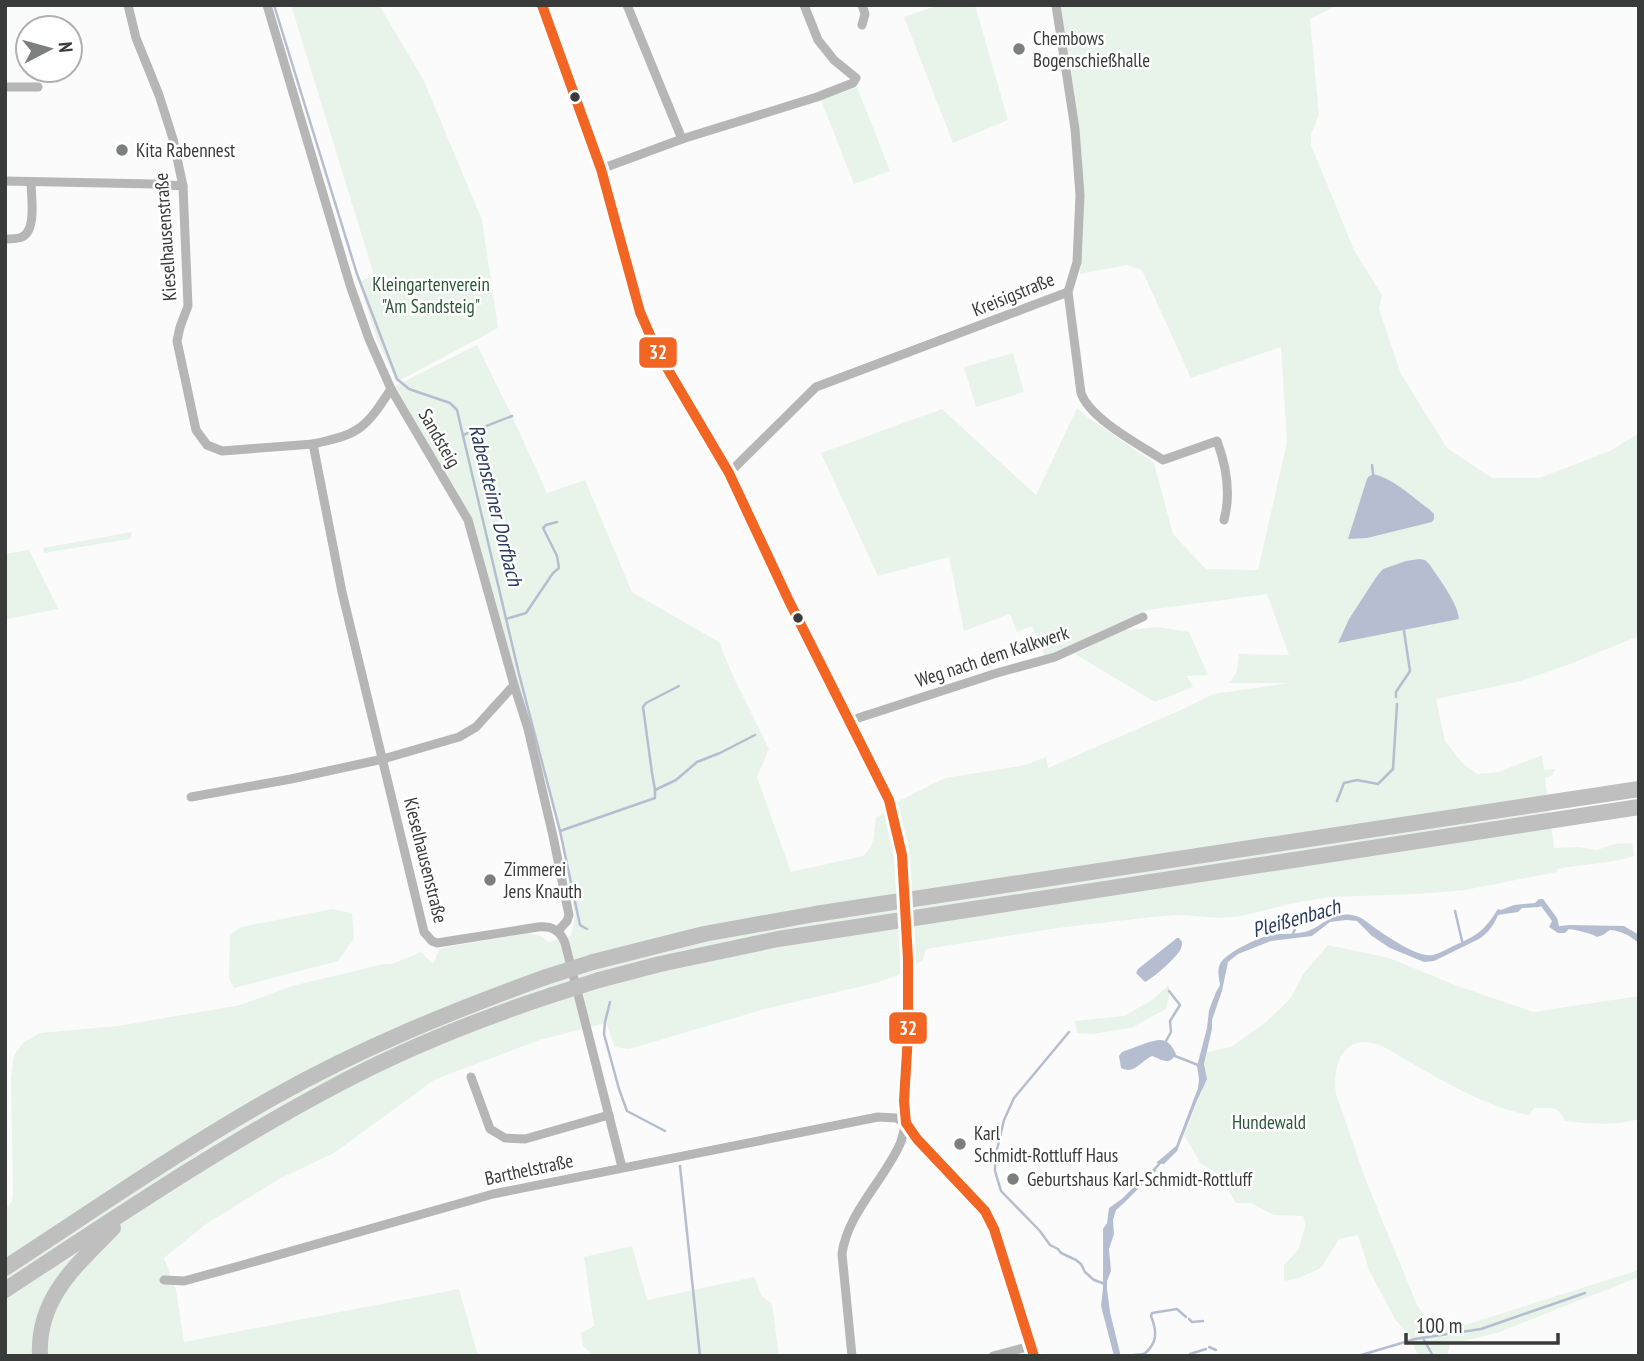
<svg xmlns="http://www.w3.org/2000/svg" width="1644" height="1361" font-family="'PT Sans Narrow',sans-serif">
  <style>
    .green { fill: #e8f4e9 }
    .water { fill: #b5bed0 }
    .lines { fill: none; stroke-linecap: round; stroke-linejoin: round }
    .stream { stroke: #b5bed0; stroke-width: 2.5 }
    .minor { stroke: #b6b6b6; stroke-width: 9 }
    .tertiary { stroke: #b6b6b6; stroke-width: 10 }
    .motorway { stroke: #bfbfbf; stroke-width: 16 }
    .tertiary-bridge { stroke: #b6b6b6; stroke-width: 10 }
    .motorway-bridge { stroke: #bfbfbf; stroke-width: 16 }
    .bus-1-casing { stroke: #fff; stroke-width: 16 }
    .bus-1 { stroke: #f26522; stroke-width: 10 }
    .poi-dot { fill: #7d7e7e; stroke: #fff; stroke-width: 2.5 }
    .bus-dot { fill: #393a3a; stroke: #fff; stroke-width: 2.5 }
    .labels { text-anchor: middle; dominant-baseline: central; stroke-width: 5; stroke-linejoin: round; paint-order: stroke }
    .poi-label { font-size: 19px; fill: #393a3a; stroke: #fff; text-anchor: start }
    .street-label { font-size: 19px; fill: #393a3a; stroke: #fff }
    .park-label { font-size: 19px; fill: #2e5738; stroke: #fff }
    .water-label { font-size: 21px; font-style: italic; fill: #293b61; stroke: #fff }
    .line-badge { stroke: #fff; stroke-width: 2.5 }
    .badge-label { font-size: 19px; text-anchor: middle; font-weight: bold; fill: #fff }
  </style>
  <rect width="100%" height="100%" fill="#fbfbfb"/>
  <!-- green -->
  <g class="green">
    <polygon points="291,5 379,5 423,79 482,220 498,328 397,382 376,337 359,282 374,275"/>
    <polygon points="939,5 975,5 1008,120 953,143 904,17"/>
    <path d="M1058 5H1338L1310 19 1319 115 1311 134V145L1354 250 1382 295 1379 309 1401 374 1447 448 1492 478H1539L1610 451 1639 433V636L1570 664 1521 681 1436 699 1445 741 1464 765 1478 774 1499 772 1542 755 1544 770 1555 769 1553 775 1545 778 1554 848 1579 847 1597 850 1614 844 1632 843 1634 856C1609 864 1583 864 1557 869V872L1465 890 1417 894 1331 897 1294 903 1242 916 1218 918 1181 915 1152 917 1058 928 926 949 923 960 896 976 875 983 765 1009 629 1049 615 1047 606 1023 539 1040 434 1080 334 1153 279 1179 206 1224 164 1258 176 1290 184 1342 459 1289 478 1356H5V1210L12 1201 13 1192 11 1078 14 1055 24 1042 40 1033 118 1026 240 1005 292 986 384 964H392L421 952 433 964 439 950 446 947 529 933 541 936 548 942 571 936 575 914 560 831 468 515 395 386 477 345 512 416 547 493 585 480 632 592 719 642 733 676 769 749 757 777 791 872 863 856C876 845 873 834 876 818L899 801 945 778 1025 765 1046 757 1048 768 1183 709 1213 694 1289 683H1229L1237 671 1239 654 1289 655 1267 594 1148 610 1045 657 1032 626 1017 632 1010 614 964 631 949 557 878 576 821 453 942 409 1036 495 1077 408 1086 416 1154 463 1173 534 1206 569 1258 570 1287 442 1281 347 1191 378 1142 270 1127 265 1080 274 1084 196Z"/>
    <polygon points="857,87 890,171 854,184 821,100"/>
    <polygon points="1013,353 1024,392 976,407 964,367"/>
    <polygon points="132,532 130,539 44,553 43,548"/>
    <polygon points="29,550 58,609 6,619 5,554"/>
    <polygon points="1158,627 1189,632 1208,675 1187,676 1193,687 1155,702 1075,654 1123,630"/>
    <polygon points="332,909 352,913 354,939 338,961 234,988 229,978 230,935 241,927"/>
    <polygon points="1317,909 1326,914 1306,926 1289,927 1295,916"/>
    <path d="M1328 945 1389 958 1455 985 1533 1012 1639 996V1119C1615 1126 1590 1124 1565 1121 1558 1105 1550 1108 1534 1108L1529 1115C1475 1104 1429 1072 1382 1046 1345 1031 1332 1062 1336 1094L1365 1178 1417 1305C1435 1331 1438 1327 1468 1324L1639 1270V1277L1497 1333 1450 1344 1447 1356H1418L1410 1337 1395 1319 1369 1270 1358 1235 1339 1239 1321 1268 1299 1278 1284 1281V1265L1298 1250 1306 1224 1303 1216 1274 1215 1251 1203H1236L1218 1174 1201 1164 1184 1135 1202 1091 1204 1064 1207 1052 1231 1047 1266 1022 1290 999 1304 973Z"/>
    <polygon points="1168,986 1170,990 1166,1009 1131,1028 1092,1034 1077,1033 1075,1021 1124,1016 1152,1000"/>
    <polygon points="632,1246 647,1300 754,1277 762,1296 772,1304 779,1356 595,1356 583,1346 581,1333 594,1326 584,1257"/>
  </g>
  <!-- water -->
  <g class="water">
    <path d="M1373 474C1393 478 1412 497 1429 509L1434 514V519L1432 522 1367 538 1348 539 1366 482 1368 477Z"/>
    <path d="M1420 559 1425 560 1430 565C1439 579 1458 603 1459 619L1338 643 1349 619 1377 576 1383 569 1406 561Z"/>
    <path d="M1539 899H1543L1557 918 1559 926 1570 925 1624 926 1639 935V943C1630 936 1622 931 1610 930L1603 935 1597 937C1591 933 1576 930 1569 929L1565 933H1558L1549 927 1552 921 1541 906 1539 907 1522 908 1518 912 1498 915C1494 925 1488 933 1479 939L1434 961 1424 962 1390 948 1372 936 1357 921 1346 920 1330 922 1312 936 1271 941 1238 954 1228 962 1222 991 1212 1020V1029L1204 1064 1207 1079 1196 1103 1177 1151 1164 1164 1156 1163 1176 1146 1198 1088 1199 1079 1197 1066 1207 1028 1209 1010 1216 992 1220 985C1219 978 1217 971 1220 964 1225 953 1258 938 1270 935 1283 933 1296 935 1308 931 1324 925 1332 912 1352 915 1361 916 1368 923 1375 928 1388 937 1418 958 1433 955 1440 953 1447 949 1453 946 1478 935 1483 932 1498 909L1501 910 1514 905 1535 903Z"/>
    <path d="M1177 938H1179L1182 942C1182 944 1182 946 1181 948 1179 956 1152 979 1145 982L1136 973 1138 969Z"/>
    <path d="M1158 1040C1168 1039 1172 1046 1176 1054 1169 1066 1163 1060 1152 1056 1140 1061 1135 1075 1121 1068L1119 1056 1122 1052 1149 1042Z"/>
    <polygon points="1150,1170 1157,1170 1124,1203 1116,1210 1113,1220 1114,1234 1109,1249 1111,1271 1107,1281 1107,1289 1110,1312 1120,1353 1121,1356 1114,1356 1101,1306 1103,1288 1103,1229 1107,1223 1109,1208 1123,1198"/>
  </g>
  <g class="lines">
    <!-- stream -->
    <g class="stream">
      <polyline points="274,5 357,274 397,379 409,389 450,403 457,410 519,674 560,831 580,925 587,929"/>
      <polyline points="463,435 512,416"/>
      <polyline points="1372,465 1373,474"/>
      <polyline points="506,619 526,613 553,573 559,568 557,556 543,528 546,525 557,522"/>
      <polyline points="1396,697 1396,692 1410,671 1404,631"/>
      <polyline points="655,790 676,780 697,762 720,753 755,735"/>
      <polyline points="1337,801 1344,783 1357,780 1378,784 1393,769 1397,704"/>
      <polyline points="560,831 655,798 655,790 652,773 643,707 646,703 679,686"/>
      <polyline points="1455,911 1463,945"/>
      <polyline points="1293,934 1299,918"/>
      <polyline points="610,1002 605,1022 604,1034 619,1089 627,1111 665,1131"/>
      <polyline points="1069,1032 1014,1098 1004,1120 995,1158 995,1171 1001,1191 1040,1231 1050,1245 1058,1249 1061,1253 1076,1260 1081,1264 1085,1272 1094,1280 1105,1284"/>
      <polyline points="1166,1041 1171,1032 1170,1021 1180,1005 1169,991"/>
      <polyline points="1175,1056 1198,1065"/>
      <polyline points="680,1166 700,1356"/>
      <polyline points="1152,1172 1161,1162"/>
      <polyline points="1189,1319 1192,1322 1203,1321"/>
      <polyline points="1423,1338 1433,1356"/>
      <polyline points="1209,1347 1216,1350"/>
      <path d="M1144 1354C1158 1343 1157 1331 1151 1316L1152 1313 1177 1309 1186 1317"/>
      <polyline points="1190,1354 1206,1349"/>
      <polyline points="1124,1356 1144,1354 1146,1356"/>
      <polyline points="1184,1356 1185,1355"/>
      <polyline points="1358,1356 1415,1339 1481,1329 1585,1293"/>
    </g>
    <!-- minor -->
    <g class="minor">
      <path d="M128 5 136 38 159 95 173 139 183 186 188 306 180 327 177 341 196 430 207 445 222 451 313 444 342 592 424 932 432 941 437 943 538 927C552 926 560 930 565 943L622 1167"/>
      <polyline points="267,5 350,285 369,339 391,389 468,520 514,685 528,729 553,836 569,915 567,921 558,931"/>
      <polyline points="627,5 682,139"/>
      <polyline points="862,5 865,14 862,25"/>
      <path d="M1056 5 1075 129 1080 195 1077 262 1068 292 1081 393C1090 419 1140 445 1163 460L1217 441C1226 465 1231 494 1224 520"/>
      <polyline points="5,87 38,87"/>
      <polyline points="601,169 682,139 817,97 853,83 856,78 834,60 818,40 804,5"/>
      <polyline points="5,181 154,184 183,186"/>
      <path d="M5 239C11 239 18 239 22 237 37 230 31 196 31 182"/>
      <path d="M313 444C360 434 365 429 391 389"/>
      <polyline points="729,473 816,387 1068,292"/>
      <polyline points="849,721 997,673 1055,657 1143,617"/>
      <polyline points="191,797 291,779 383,759 459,737 476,727 514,685"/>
      <polyline points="471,1077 490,1129 505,1138 525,1139 609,1115"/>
      <path d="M164 1280 184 1281 239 1266 493 1194 878 1117 896 1118 906 1123C904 1129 903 1137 900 1144 884 1180 847 1214 842 1254L852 1356"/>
      <polyline points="993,1356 1031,1346"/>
    </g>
    <!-- tertiary -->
    <g class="tertiary">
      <polyline points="542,5 601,169 640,312 657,351 729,473 789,601 889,800 902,855"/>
      <polyline points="908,959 908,1035 904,1101 906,1123 917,1139 974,1198 985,1211 994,1229 1034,1356"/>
    </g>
    <!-- motorway -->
    <g class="motorway">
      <polyline points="593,962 704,934 815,914 1639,789"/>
      <polyline points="599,980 660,964 778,939 1639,807"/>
      <path d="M5 1268C94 1210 182 1149 274 1097 361 1048 452 1011 546 977"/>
      <path d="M5 1290C112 1220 218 1148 331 1088 401 1050 476 1020 552 995"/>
      <path d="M40 1356C37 1298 76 1266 113 1228"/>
    </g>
    <!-- tertiary-bridge -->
    <polyline class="tertiary-bridge" points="902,855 908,959"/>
    <!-- motorway-bridge -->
    <g class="motorway-bridge">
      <polyline points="546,977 593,962"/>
      <polyline points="552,995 599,980"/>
    </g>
    <!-- bus-1 casing -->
    <g class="bus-1-casing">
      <polyline id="bus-1" points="542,5 601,169 640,312 657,351 729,473 789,601 889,800 902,855 908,959 908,1035 904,1101 906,1123 917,1139 985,1211 994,1229 1034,1356"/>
    </g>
    <!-- bus-1 -->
    <use href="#bus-1" class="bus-1"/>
  </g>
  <!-- markers -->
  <g class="poi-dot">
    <circle cx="1019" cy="49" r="7"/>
    <circle cx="122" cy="150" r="7"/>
    <circle cx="490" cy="880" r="7"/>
    <circle cx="960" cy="1144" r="7"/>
    <circle cx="1013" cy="1179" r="7"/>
  </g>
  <g class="bus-dot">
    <circle cx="575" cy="97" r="6"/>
    <circle cx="798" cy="618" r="6"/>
  </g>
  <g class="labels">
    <!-- poi labels -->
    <g class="poi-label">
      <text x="1033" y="38">Chembows<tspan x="1033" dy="22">Bogenschießhalle</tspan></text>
      <text x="136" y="150">Kita Rabennest</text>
      <text x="504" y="869">Zimmerei<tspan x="504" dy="22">Jens Knauth</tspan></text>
      <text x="974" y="1133">Karl<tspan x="974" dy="22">Schmidt-Rottluff Haus</tspan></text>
      <text x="1027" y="1179">Geburtshaus Karl-Schmidt-Rottluff</text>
    </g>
    <!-- street labels -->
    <g class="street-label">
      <text transform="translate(165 237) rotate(-94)">Kieselhausenstraße</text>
      <text transform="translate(1013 294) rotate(-22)">Kreisigstraße</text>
      <text transform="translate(440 438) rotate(60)">Sandsteig</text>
      <text transform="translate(992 656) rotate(-18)">Weg nach dem Kalkwerk</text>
      <text transform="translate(426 860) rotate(76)">Kieselhausenstraße</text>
      <text transform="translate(529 1169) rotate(-12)">Barthelstraße</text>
    </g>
    <!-- park labels -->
    <g class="park-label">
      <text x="431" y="284">Kleingartenverein<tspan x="431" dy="22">"Am Sandsteig"</tspan></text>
      <text x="1269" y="1122">Hundewald</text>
    </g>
    <!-- water labels -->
    <g class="water-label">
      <text transform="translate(496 505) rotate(76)">Rabensteiner Dorfbach</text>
      <text transform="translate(1296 918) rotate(-16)">Pleißenbach</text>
    </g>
  </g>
  <g class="line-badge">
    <rect x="638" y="336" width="40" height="33" rx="7" fill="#f26522"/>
    <rect x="888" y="1011" width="40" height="34" rx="7" fill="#f26522"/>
  </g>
  <g class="badge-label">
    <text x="658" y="359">32</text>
    <text x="908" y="1035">32</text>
  </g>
  <!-- border -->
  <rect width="1644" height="1361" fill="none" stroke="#393a3a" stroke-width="14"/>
  <!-- north arrow -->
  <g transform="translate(49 49) rotate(84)"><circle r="33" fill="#ffffff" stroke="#b0b0b0" stroke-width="2"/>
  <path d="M0-5L12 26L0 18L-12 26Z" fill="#7d7e7e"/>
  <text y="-10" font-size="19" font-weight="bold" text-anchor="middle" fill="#393a3a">N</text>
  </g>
  <!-- scale -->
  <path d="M1406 1333v10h152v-10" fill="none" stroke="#393a3a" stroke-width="3.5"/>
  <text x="1416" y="1333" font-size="21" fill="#393a3a" stroke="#ffffff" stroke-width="5" paint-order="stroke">100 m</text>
</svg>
